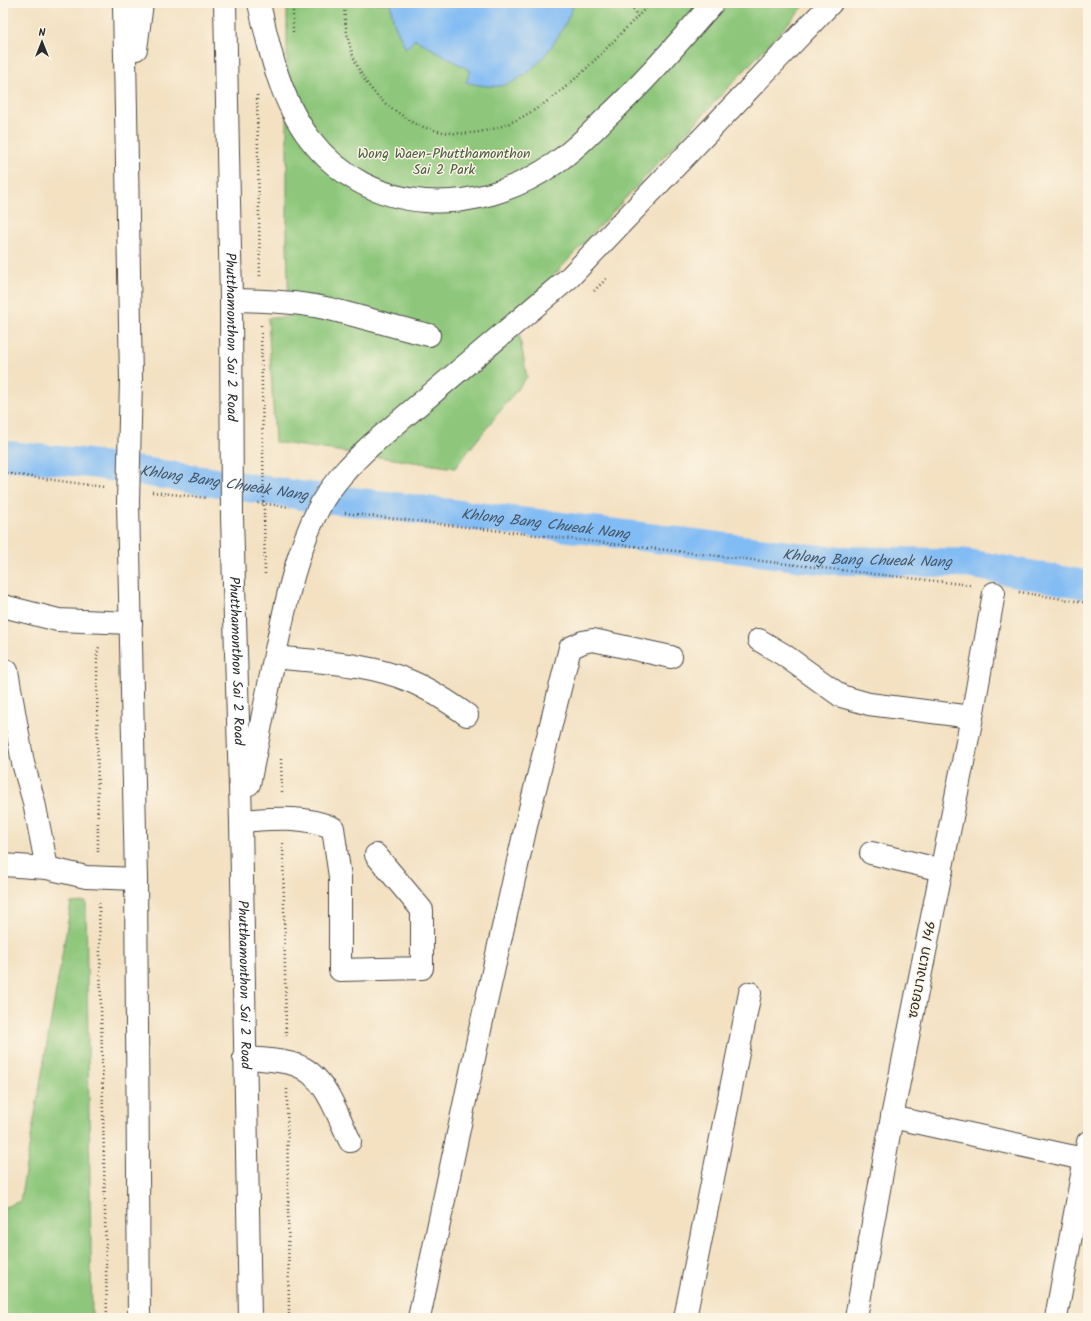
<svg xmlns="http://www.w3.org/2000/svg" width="1091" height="1321" font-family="Kalam,'Playpen Sans Thai',sans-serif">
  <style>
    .green { fill: #8ec77b; stroke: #5c7953 }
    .water { fill: #82bcf4; stroke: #567490 }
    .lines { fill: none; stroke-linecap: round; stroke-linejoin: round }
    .canal { stroke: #82bcf4; stroke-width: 29 }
    .minor-casing { stroke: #494642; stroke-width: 24 }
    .major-casing { stroke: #494642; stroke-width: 24 }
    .path { stroke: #494642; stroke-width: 2.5; stroke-dasharray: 1 3; stroke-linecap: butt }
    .minor { stroke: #fff; stroke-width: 22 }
    .major { stroke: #fff; stroke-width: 22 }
    .labels { text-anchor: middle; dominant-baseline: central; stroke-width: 3; stroke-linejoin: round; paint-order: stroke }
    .park-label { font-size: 14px; fill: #495a43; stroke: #fcf5e5 }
    .street-label { font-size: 14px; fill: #2b2b2b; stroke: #fcf5e5 }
    .water-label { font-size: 15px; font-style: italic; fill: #455667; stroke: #fcf5e5 }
  </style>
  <rect width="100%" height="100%" fill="#fcf5e5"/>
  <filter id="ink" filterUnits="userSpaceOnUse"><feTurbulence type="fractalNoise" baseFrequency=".025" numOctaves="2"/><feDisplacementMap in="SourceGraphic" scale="8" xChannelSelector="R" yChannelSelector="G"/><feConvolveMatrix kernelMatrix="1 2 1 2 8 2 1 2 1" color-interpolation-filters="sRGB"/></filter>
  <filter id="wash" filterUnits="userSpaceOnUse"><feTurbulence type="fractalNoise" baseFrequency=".012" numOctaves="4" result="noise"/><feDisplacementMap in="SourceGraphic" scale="16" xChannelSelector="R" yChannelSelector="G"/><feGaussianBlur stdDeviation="0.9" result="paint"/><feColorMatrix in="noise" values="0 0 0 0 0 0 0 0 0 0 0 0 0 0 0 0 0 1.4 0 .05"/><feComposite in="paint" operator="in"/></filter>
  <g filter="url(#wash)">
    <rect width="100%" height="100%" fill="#f3e1c2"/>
    <!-- green -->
    <g class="green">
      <polygon points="287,3 807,3 516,316 527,377 455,468 275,442 268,318 289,317 287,243"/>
      <polygon points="86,902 92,1318 3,1318 3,1208 20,1201 71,903"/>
    </g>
    <!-- water -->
    <path class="water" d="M390 3H574C564 33 534 80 500 86 488 87 477 85 466 82L471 71 415 39 406 49 394 23Z"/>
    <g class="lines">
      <!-- canal -->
      <path class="canal" id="s1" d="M3 455 86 463 305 496 550 525 824 560 965 563 1088 585"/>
    </g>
  </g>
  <g filter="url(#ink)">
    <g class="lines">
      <!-- minor casing -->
      <g class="minor-casing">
        <g id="minor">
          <path d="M231 300C262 301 294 301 325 308 360 316 394 327 429 335"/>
          <polyline points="3,606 58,620 131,623"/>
          <polyline points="759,640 784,655 841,696 869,704 972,717"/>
          <path d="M275 657C319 662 368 663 410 681 431 690 449 702 467 715"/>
          <polyline points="7,671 23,763 34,802 47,868"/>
          <path d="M241 821C272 819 303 815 333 828L340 877V970L422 968V910L376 855"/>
          <polyline points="871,853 942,870"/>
          <polyline points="3,865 47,868 86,877 136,879"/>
          <path d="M244 1057C261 1060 280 1059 296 1065 326 1075 337 1115 350 1141"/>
          <polyline points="892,1117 1088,1160"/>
          <polyline points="419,1318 481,1025 528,817 570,648 583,642 593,640 671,657"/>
          <polyline points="685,1318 750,993"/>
          <polyline points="856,1318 892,1117 972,717 994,593"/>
          <polyline points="1056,1318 1088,1142"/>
        </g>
      </g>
      <!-- major casing -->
      <g class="major-casing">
        <g id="major">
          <polyline points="124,3 131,379 128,502 136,879 139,1318"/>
          <path id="s2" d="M225 3 231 300 232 517 241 821 250 1318"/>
          <path d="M259 3C269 49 280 100 310 139 370 217 476 218 554 164 573 151 589 135 605 119 644 83 678 43 713 3"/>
          <polyline points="136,49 142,3"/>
          <path d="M249 784C257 743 266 701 274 659 285 607 296 549 322 502 335 480 353 462 371 445L570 277 831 3"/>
        </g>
      </g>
      <!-- path -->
      <g class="path">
        <polyline points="293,3 293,32"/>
        <path d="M344 3C345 46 359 88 397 112 404 116 410 122 418 125 516 163 589 63 651 3"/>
        <polyline points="628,3 638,16"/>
        <polyline points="257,95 260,276"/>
        <polyline points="594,291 607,278"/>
        <polyline points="261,325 265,576"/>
        <polyline points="3,473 104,487"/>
        <polyline points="152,492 207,498"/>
        <polyline points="258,503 290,507"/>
        <polyline points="345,513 970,585"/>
        <polyline points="1019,592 1088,603"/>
        <polyline points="281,759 282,794"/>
        <polyline points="283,843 286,1036"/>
        <polyline points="98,852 97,654 99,647"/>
        <polyline points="99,903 107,1318"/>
        <polyline points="287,1089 289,1318"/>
      </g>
      <!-- minor -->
      <use href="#minor" class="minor"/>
      <!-- major -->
      <use href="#major" class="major"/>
    </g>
  </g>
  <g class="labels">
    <!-- park labels -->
    <g class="park-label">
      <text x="444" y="154">Wong Waen-Phutthamonthon<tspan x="444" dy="16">Sai 2 Park</tspan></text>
    </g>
    <!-- street labels -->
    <g class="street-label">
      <text stroke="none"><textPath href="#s2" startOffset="334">Phutthamonthon Sai 2 Road</textPath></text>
      <text stroke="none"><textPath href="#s2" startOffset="658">Phutthamonthon Sai 2 Road</textPath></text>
      <text transform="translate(922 970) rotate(-79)">ซอยบางแวก 146</text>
      <text stroke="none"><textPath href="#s2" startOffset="982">Phutthamonthon Sai 2 Road</textPath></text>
    </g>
    <!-- water labels -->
    <g class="water-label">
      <text stroke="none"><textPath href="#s1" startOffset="223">Khlong Bang Chueak Nang</textPath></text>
      <text stroke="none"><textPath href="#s1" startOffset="547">Khlong Bang Chueak Nang</textPath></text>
      <text stroke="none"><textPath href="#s1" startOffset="871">Khlong Bang Chueak Nang</textPath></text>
    </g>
  </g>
  <!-- margin -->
  <rect width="1091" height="1321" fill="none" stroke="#fcf5e5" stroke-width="16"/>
  <!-- north arrow -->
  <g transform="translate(42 42)" stroke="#fcf5e5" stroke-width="3" paint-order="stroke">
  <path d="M0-3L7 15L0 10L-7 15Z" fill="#2b2b2b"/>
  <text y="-6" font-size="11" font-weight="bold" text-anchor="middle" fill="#2b2b2b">N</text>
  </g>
</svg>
